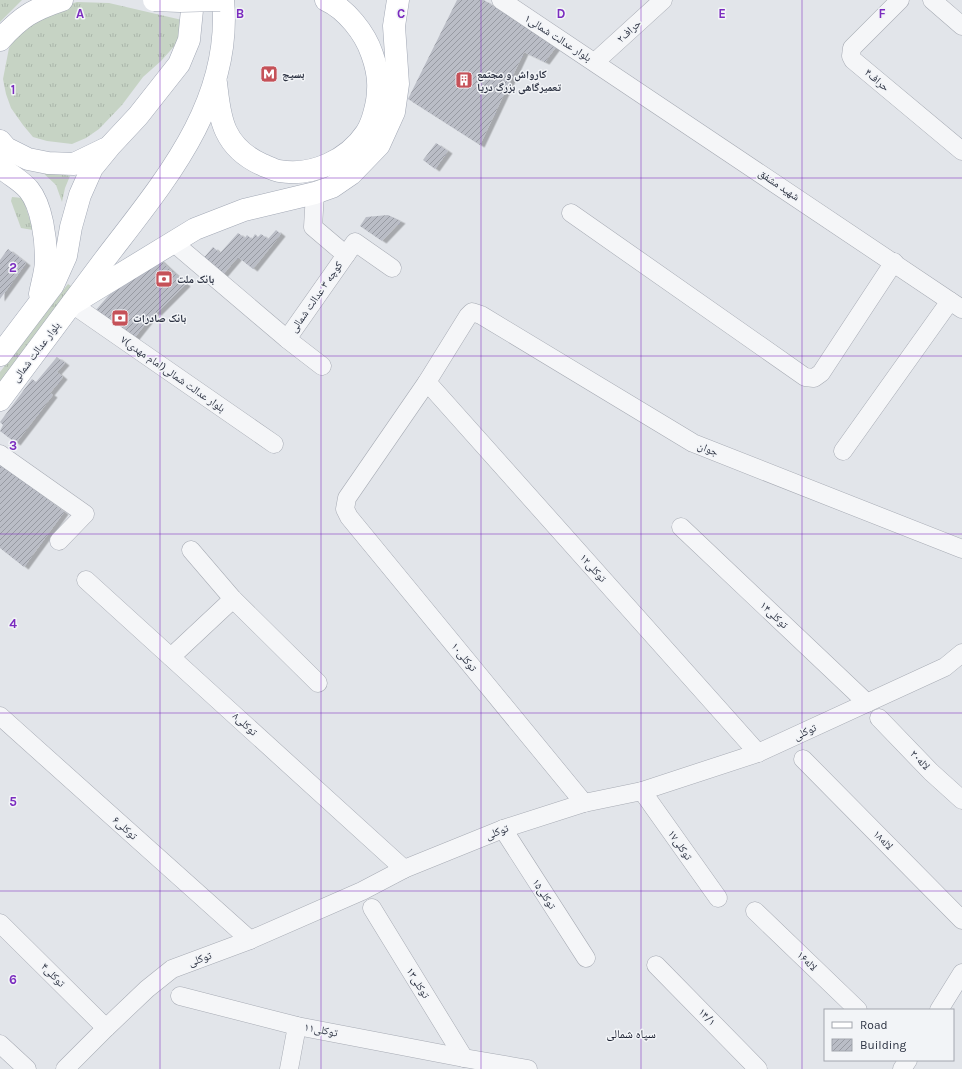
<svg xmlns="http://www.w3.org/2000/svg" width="962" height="1069" font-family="Karla,'Noto Naskh Arabic',sans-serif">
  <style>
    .grass { fill: url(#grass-tufts) }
    .building { fill: url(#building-hatch); filter: url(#shadow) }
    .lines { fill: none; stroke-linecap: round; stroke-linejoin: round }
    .minor-casing { stroke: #a7abb4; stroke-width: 19 }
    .major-casing { stroke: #a2a8b5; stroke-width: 23 }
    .minor { stroke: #f5f6f8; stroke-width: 18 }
    .major { stroke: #fff; stroke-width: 22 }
    .major-bridge-casing { stroke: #a2a8b5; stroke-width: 23; stroke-linecap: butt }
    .major-bridge { stroke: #fff; stroke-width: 22 }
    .grid { fill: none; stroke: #7b2cbf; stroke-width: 1; stroke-opacity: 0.55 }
    .labels { text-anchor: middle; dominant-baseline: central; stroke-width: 3; stroke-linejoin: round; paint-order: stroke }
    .street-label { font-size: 11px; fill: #2b3141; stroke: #f2f4f7 }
    .poi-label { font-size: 11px; font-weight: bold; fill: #2b3141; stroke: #f2f4f7; text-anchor: start }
    .neighbourhood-label { font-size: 12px; fill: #1d2232; stroke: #f2f4f7 }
    .grid-label { font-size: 13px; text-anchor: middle; font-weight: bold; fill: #7b2cbf; stroke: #f2f4f7; stroke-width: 3; stroke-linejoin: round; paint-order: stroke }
  </style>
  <defs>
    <pattern id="grass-tufts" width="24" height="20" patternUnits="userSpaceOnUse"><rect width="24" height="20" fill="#c6d3c4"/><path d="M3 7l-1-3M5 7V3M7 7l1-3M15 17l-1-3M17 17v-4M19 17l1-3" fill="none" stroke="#aab6aa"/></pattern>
    <pattern id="building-hatch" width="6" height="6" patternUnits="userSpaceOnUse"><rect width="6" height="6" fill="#babdc6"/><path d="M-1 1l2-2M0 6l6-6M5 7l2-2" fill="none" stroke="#979aa2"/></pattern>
    <filter id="shadow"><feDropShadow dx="4.5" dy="2.5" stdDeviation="0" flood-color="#0004"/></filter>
  </defs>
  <rect width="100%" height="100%" fill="#e2e5ea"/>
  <!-- grass -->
  <g class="grass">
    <polygon points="0,0 22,0 0,22"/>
    <polygon points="77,2 109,3 182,20 178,42 161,61 143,77 122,105 99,129 86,138 72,144 47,141 33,137 23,125 11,108 6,94 3,79 9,48 20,32 54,9"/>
    <polygon points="40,170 70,176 65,188 62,202 56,185"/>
    <polygon points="12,197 23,198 33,230 21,228 11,201"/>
    <polygon points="68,284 71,286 56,313 0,386 0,372"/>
  </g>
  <!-- building -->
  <g class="building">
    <polygon points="457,0 484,0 556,47 545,62 524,52 480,145 408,99"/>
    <polygon points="436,143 448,151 435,169 423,160"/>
    <polygon points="388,215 401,221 382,241 360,226 366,217"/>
    <polygon points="276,230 281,234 253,269 238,257 221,277 202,260 213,247 220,253 238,233 245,238 247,235 252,239 255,234 258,237 261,234 268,239"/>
    <polygon points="8,249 26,263 0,299 0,260"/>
    <polygon points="158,258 186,284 157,313 155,312 132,341 95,311 109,295 126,284 139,270 143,274"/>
    <polygon points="57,357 65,363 57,372 63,377 50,393 53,395 16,443 0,431 3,425 0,422 32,379 36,382"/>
    <polygon points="0,463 64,512 24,567 0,548"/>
  </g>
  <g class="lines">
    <!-- minor casing -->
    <g class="minor-casing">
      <g id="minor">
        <polyline points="501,0 962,309"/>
        <polyline points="900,0 852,48 851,56 853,60 962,151"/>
        <polyline points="932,0 962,26"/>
        <polyline points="595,62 663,0"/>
        <polyline points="315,193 313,227 346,255"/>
        <polyline points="571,213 805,377 814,378 821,373 894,262"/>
        <polyline points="174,243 287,339 322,366"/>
        <polyline points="72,304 274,444"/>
        <polyline points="287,339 355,242 392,268"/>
        <polyline points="427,382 758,753"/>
        <polyline points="843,451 950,301"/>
        <polyline points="0,454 85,514 59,541"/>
        <polyline points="681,527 867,703"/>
        <polyline points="191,550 233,599 318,683"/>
        <polyline points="86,580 404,869"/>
        <polyline points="171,657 233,599"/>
        <polyline points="0,716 250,940"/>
        <polyline points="879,718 931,772 962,800"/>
        <polyline points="803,759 962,920"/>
        <polyline points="642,791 718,898"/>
        <polyline points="584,803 349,517 345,509 347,498 427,382 468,316 472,312 481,315 693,443 962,549"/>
        <polyline points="503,829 586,958"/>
        <polyline points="372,908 464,1058"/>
        <polyline points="755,911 858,1010"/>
        <polyline points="0,923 106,1028"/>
        <polyline points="656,965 758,1069"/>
        <polyline points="180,996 297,1026 464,1058 528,1069"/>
        <polyline points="939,1010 962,973"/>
        <polyline points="0,1044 27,1069"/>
        <polyline points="65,1069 106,1028 147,989 172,969 250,940 362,891 404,869 503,829 584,803 642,791 758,753 945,667 962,653"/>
        <polyline points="289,1069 297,1026"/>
        <polyline points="902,1069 908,1060"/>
      </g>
    </g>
    <!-- major casing -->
    <g class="major-casing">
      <g id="major">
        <path d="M0 40C21 17 32 10 62 0"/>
        <path d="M216 83C218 99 219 116 226 131 233 146 247 158 263 165 268 167 274 170 279 171 312 177 348 160 366 133 373 123 378 101 378 90 379 77 376 65 372 54 365 33 346 9 326 0"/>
        <polyline points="0,141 6,148 28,159 48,163 74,164 105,149"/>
        <path d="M0 166C9 175 21 180 29 190 42 206 46 239 46 260 46 271 42 283 40 294"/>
        <polyline points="72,304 195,229 244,210 315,193 332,187 351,174 379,145 394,112 398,84 394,26 398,0"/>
        <polyline points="0,355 53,285 66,256 71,227 80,195 92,168 110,146 138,116 179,64 189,40 193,0"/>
        <path d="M0 400C35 353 70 306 105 259 163 183 233 103 223 0"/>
      </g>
    </g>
    <!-- minor -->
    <use href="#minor" class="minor"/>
    <!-- major -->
    <use href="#major" class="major"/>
    <!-- major-bridge casing -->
    <g class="major-bridge-casing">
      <polyline id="major-bridge" points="154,0 180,1 220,0"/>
    </g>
    <!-- major-bridge -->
    <use href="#major-bridge" class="major-bridge"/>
  </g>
  <!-- grid -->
  <path class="grid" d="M160 0V1069M321 0V1069M481 0V1069M641 0V1069M802 0V1069M0 178H962M0 356H962M0 534H962M0 713H962M0 891H962"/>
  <!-- icons -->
  <defs>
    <g id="metro-square" transform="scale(0.9)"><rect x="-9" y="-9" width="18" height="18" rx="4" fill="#c55158" stroke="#f2f4f7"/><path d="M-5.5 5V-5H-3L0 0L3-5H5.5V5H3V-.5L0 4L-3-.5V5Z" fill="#fff"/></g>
    <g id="building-square" transform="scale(0.9)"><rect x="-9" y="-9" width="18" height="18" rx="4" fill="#c55158" stroke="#f2f4f7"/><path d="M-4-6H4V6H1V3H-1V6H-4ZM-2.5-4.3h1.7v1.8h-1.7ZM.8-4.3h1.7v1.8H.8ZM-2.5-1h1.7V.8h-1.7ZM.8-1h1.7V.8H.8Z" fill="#fff"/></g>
    <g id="bank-square" transform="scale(0.9)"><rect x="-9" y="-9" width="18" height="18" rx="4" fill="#c55158" stroke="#f2f4f7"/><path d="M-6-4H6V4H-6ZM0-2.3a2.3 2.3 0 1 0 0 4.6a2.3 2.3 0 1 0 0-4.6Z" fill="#fff"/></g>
  </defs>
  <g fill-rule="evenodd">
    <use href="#metro-square" x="269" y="74"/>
    <use href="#building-square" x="464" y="80"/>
    <use href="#bank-square" x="164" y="279"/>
    <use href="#bank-square" x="120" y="318"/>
  </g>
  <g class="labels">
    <!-- street labels -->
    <g class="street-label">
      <text transform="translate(629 31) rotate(-43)">حراف۲</text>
      <text transform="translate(558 38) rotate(33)">بلوار عدالت شمالی۱</text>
      <text transform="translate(877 80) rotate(40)">حراف۴</text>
      <text transform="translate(779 185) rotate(34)">شهید مشفق</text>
      <text transform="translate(316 297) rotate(-55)">کوچه ۳ عدالت شمالی</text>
      <text transform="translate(36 352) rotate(-53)">بلوار عدالت شمالی</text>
      <text transform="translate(173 374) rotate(35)">۷بلوار عدالت شمالی(امام مهدی)</text>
      <text transform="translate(708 449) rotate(22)">جوان</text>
      <text transform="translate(593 568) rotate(48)">توکلی۱۲</text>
      <text transform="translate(774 615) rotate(43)">توکلی۱۴</text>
      <text transform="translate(464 657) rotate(51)">۱۰توکلی</text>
      <text transform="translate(245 724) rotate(42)">توکلی۸</text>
      <text transform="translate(805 732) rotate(-25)">توکلی</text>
      <text transform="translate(920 760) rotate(46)">لاله۲۰</text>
      <text transform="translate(125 828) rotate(42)">توکلی۶</text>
      <text transform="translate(497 832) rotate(-21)">توکلی</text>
      <text transform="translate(883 840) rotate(45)">لاله۱۸</text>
      <text transform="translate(680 845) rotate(55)">توکلی۱۷</text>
      <text transform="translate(544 894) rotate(57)">توکلی۱۵</text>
      <text transform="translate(200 959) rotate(-20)">توکلی</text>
      <text transform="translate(807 961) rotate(44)">لاله۱۶</text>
      <text transform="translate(53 975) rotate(45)">توکلی۴</text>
      <text transform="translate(418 983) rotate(58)">توکلی۱۳</text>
      <text transform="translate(707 1017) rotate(46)">۱۴/۱</text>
      <text transform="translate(321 1030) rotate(11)">توکلی۱۱</text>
    </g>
    <!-- poi labels -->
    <g class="poi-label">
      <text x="282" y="74">بسیج</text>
      <text x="477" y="74">کارواش و مجتمع<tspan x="477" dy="13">تعمیرگاهی بزرگ دریا</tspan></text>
      <text x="177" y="279">بانک ملت</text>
      <text x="133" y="318">بانک صادرات</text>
    </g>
    <!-- neighbourhood labels -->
    <g class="neighbourhood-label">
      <text x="631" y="1034">سپاه شمالی</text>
    </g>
  </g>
  <g class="grid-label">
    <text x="80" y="18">A</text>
    <text x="240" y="18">B</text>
    <text x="401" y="18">C</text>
    <text x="561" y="18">D</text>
    <text x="722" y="18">E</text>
    <text x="882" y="18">F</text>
    <text x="13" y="94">1</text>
    <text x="13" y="272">2</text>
    <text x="13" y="450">3</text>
    <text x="13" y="628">4</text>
    <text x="13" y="806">5</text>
    <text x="13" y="984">6</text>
  </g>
  <!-- legend -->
  <rect x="824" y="1009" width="130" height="52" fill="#f2f4f7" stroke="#a2a6ae"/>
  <rect x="832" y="1022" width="20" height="6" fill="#ffffff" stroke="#a2a6ae"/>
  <text x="860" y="1029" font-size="12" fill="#2b3141">Road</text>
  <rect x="832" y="1039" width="20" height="12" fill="url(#building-hatch)" stroke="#a2a6ae"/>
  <text x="860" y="1049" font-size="12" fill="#2b3141">Building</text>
</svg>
